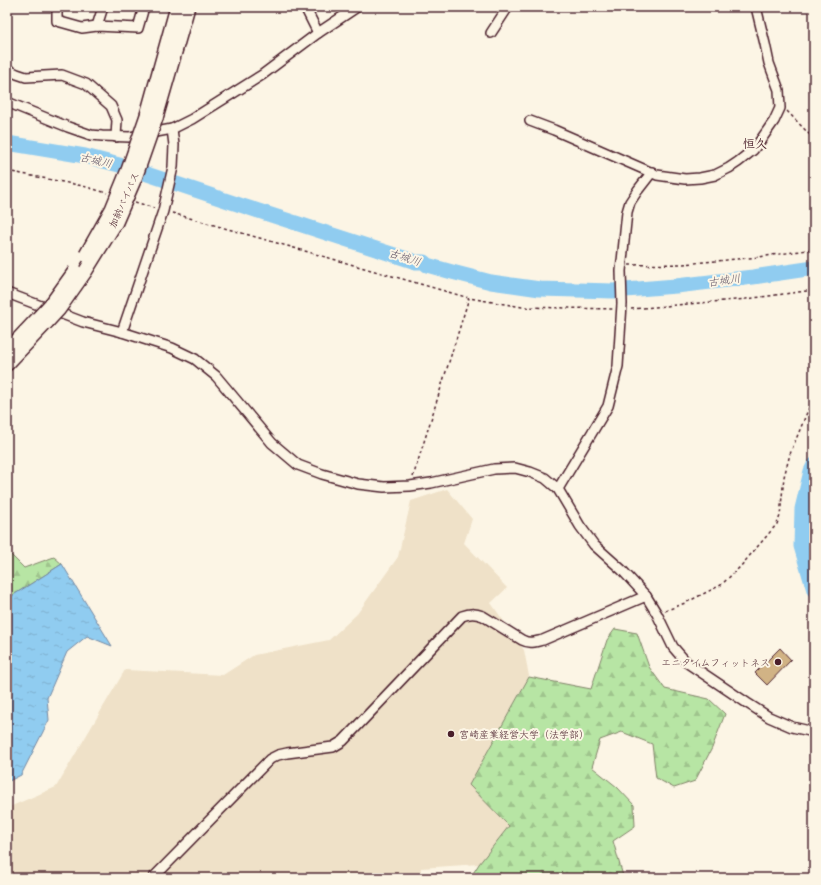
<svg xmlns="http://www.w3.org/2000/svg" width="821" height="885" font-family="Delius,'Klee One',sans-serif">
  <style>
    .built { fill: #efe1c8 }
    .forest { fill: url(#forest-firs); stroke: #808268 }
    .water { fill: url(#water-ripples); stroke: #7487a1 }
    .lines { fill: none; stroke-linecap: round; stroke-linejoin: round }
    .river { stroke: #90ccf0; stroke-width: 15 }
    .building { fill: #d1b385; stroke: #4a1f2b }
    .minor-casing { stroke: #4a1f2b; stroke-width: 12 }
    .highway-casing { stroke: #4a1f2b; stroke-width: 16 }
    .path { stroke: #4a1f2b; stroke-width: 1.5; stroke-dasharray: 3 3; stroke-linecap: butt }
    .minor { stroke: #fcf5e5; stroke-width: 9 }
    .highway { stroke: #fcf5e5; stroke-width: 13 }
    .highway-bridge-casing { stroke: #4a1f2b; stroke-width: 16; stroke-linecap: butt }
    .highway-bridge { stroke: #fcf5e5; stroke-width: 13 }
    .poi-dot { fill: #4a1f2b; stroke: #fcf5e5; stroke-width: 1.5 }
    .labels { text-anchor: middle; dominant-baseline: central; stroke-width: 4; stroke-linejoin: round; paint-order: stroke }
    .street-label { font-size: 10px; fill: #4a1f2b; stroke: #fcf5e5 }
    .poi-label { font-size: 10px; fill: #4a1f2b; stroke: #fcf5e5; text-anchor: end }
    .water-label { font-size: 11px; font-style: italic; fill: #5f5366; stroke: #fcf5e5 }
    .quarter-label { font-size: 12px; font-weight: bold; fill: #4a1f2b; stroke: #fcf5e5 }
  </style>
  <defs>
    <pattern id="forest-firs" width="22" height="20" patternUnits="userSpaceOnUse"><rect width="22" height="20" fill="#b7e5a4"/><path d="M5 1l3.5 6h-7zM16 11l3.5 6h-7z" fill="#9fc48d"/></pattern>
    <pattern id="water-ripples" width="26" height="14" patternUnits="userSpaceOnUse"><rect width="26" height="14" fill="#90ccf0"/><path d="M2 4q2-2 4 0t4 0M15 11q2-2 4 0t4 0" fill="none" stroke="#7eafce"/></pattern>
  </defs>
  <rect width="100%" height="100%" fill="#fcf5e5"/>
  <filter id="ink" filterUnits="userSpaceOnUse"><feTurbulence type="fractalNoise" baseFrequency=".025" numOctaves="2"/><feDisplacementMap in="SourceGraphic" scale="8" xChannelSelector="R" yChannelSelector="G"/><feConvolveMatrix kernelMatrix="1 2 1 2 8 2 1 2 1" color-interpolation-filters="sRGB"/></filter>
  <g filter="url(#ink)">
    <!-- built -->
    <polygon class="built" points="447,489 472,519 464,543 507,588 491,603 524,650 529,676 469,785 509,826 479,864 421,868 420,878 7,878 7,808 56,787 125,670 223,675 254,655 329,640 357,614 398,557 411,501"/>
    <!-- forest -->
    <g class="forest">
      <polygon points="7,551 24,568 54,557 62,564 7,599"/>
      <polygon points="615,629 637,633 649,667 665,689 709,699 725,714 712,748 695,781 674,788 656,778 652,744 622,732 600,740 592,767 617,787 634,805 635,826 613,841 623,876 625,878 470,878 479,864 509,826 469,785 529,677 591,689 607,640"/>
    </g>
    <!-- water -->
    <polygon class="water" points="62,564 112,646 87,636 67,652 47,698 49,720 21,775 7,782 7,599"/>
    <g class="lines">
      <!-- river -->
      <g class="river">
        <polyline points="7,143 85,156 123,166 243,206 416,262 424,262 427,265 452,272 491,282 540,289 613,291 676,286 753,277 814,268"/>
        <polyline points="814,465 811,471 802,509 801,546 814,590"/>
      </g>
    </g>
    <!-- building -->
    <polygon class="building" points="780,648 791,660 767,685 755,673"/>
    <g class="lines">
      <!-- minor casing -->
      <g class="minor-casing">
        <g id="minor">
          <polyline points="58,7 57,13 57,21 82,28 97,26 138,28 144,7"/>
          <polyline points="305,7 318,33"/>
          <polyline points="97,26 103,7"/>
          <polyline points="491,33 508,7"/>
          <polyline points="7,69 17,74 26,77 62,75 86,84 111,106 117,120 116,137"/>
          <polyline points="7,102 68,127 91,135 102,136 130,137 172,129 192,119 262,75 318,33 357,7"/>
          <polyline points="530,121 554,130 657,175 685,179 700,178 715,175 729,168 738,162 753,150 760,141 774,121 780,108 779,90 769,63 765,44 756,7"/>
          <polyline points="7,293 83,322 122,332 172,348 195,359 216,376 272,443 298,465 322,474 358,484 384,487 410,486 431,483 494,469 515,468 530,472 545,478 558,489 580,526 594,545 622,570 646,596 657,614 673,647 686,662 747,703 769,717 792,727 814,732"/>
          <polyline points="122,332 163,211 173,167 174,145 172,129"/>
          <polyline points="558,489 608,406 618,366 622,304 621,271 627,212 630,202 638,190 652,172"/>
          <path d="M153 878 270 759 278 755 287 753 333 747 343 741 462 616C470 613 475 613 483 616L522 640C530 644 534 642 543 640L646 596"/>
        </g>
      </g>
      <!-- highway casing -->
      <g class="highway-casing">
        <g id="highway">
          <polyline points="147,115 177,7"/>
          <polyline points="156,118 188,7"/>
          <polyline points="7,351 39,317"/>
          <polyline points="7,364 47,322"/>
        </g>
      </g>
      <!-- path -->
      <g class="path">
        <polyline points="787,111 810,135 814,134"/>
        <polyline points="7,171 83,186 107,193"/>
        <polyline points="135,202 154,208"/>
        <polyline points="172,213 469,298 522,307 613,309"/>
        <polyline points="629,265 683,264 759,257 814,249"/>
        <polyline points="631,309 746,299 814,290"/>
        <polyline points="413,477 469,298"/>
        <polyline points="665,611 685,603 721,585 740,567 777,524 780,516 784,477 790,454 808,410 814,399"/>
      </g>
      <!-- minor -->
      <use href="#minor" class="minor"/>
      <!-- highway -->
      <use href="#highway" class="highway"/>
      <!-- highway-bridge casing -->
      <g class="highway-bridge-casing">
        <g id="highway-bridge">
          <polyline points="86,255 112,209 128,170 147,115"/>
          <polyline points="39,317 52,303 75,271"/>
          <polyline points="47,322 59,309 85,272 116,222 135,178 156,118"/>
        </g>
      </g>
      <!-- highway-bridge -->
      <use href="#highway-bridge" class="highway-bridge"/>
    </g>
  </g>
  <!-- markers -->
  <g class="poi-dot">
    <circle cx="778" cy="662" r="4"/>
    <circle cx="451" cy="734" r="4"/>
  </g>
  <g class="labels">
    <!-- street labels -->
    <g class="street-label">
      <text transform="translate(124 200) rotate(-66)">加納バイパス</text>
    </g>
    <!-- poi labels -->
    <g class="poi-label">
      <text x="770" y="662">エニタイムフィットネス</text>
      <text x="459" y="734" text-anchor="start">宮崎産業経営大学（法学部）</text>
    </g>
    <!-- water labels -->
    <g class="water-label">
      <text transform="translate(96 160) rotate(13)">古城川</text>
      <text transform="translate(405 257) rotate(18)">古城川</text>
      <text transform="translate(724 280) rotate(-8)">古城川</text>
    </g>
    <!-- quarter labels -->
    <g class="quarter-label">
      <text x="755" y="143">恒久</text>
    </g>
  </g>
  <!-- margin -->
  <rect width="821" height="885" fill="none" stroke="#fcf5e5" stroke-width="24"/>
  <rect x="12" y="12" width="797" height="861" fill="none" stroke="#4a1f2b" stroke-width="1.5" filter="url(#ink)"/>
</svg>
